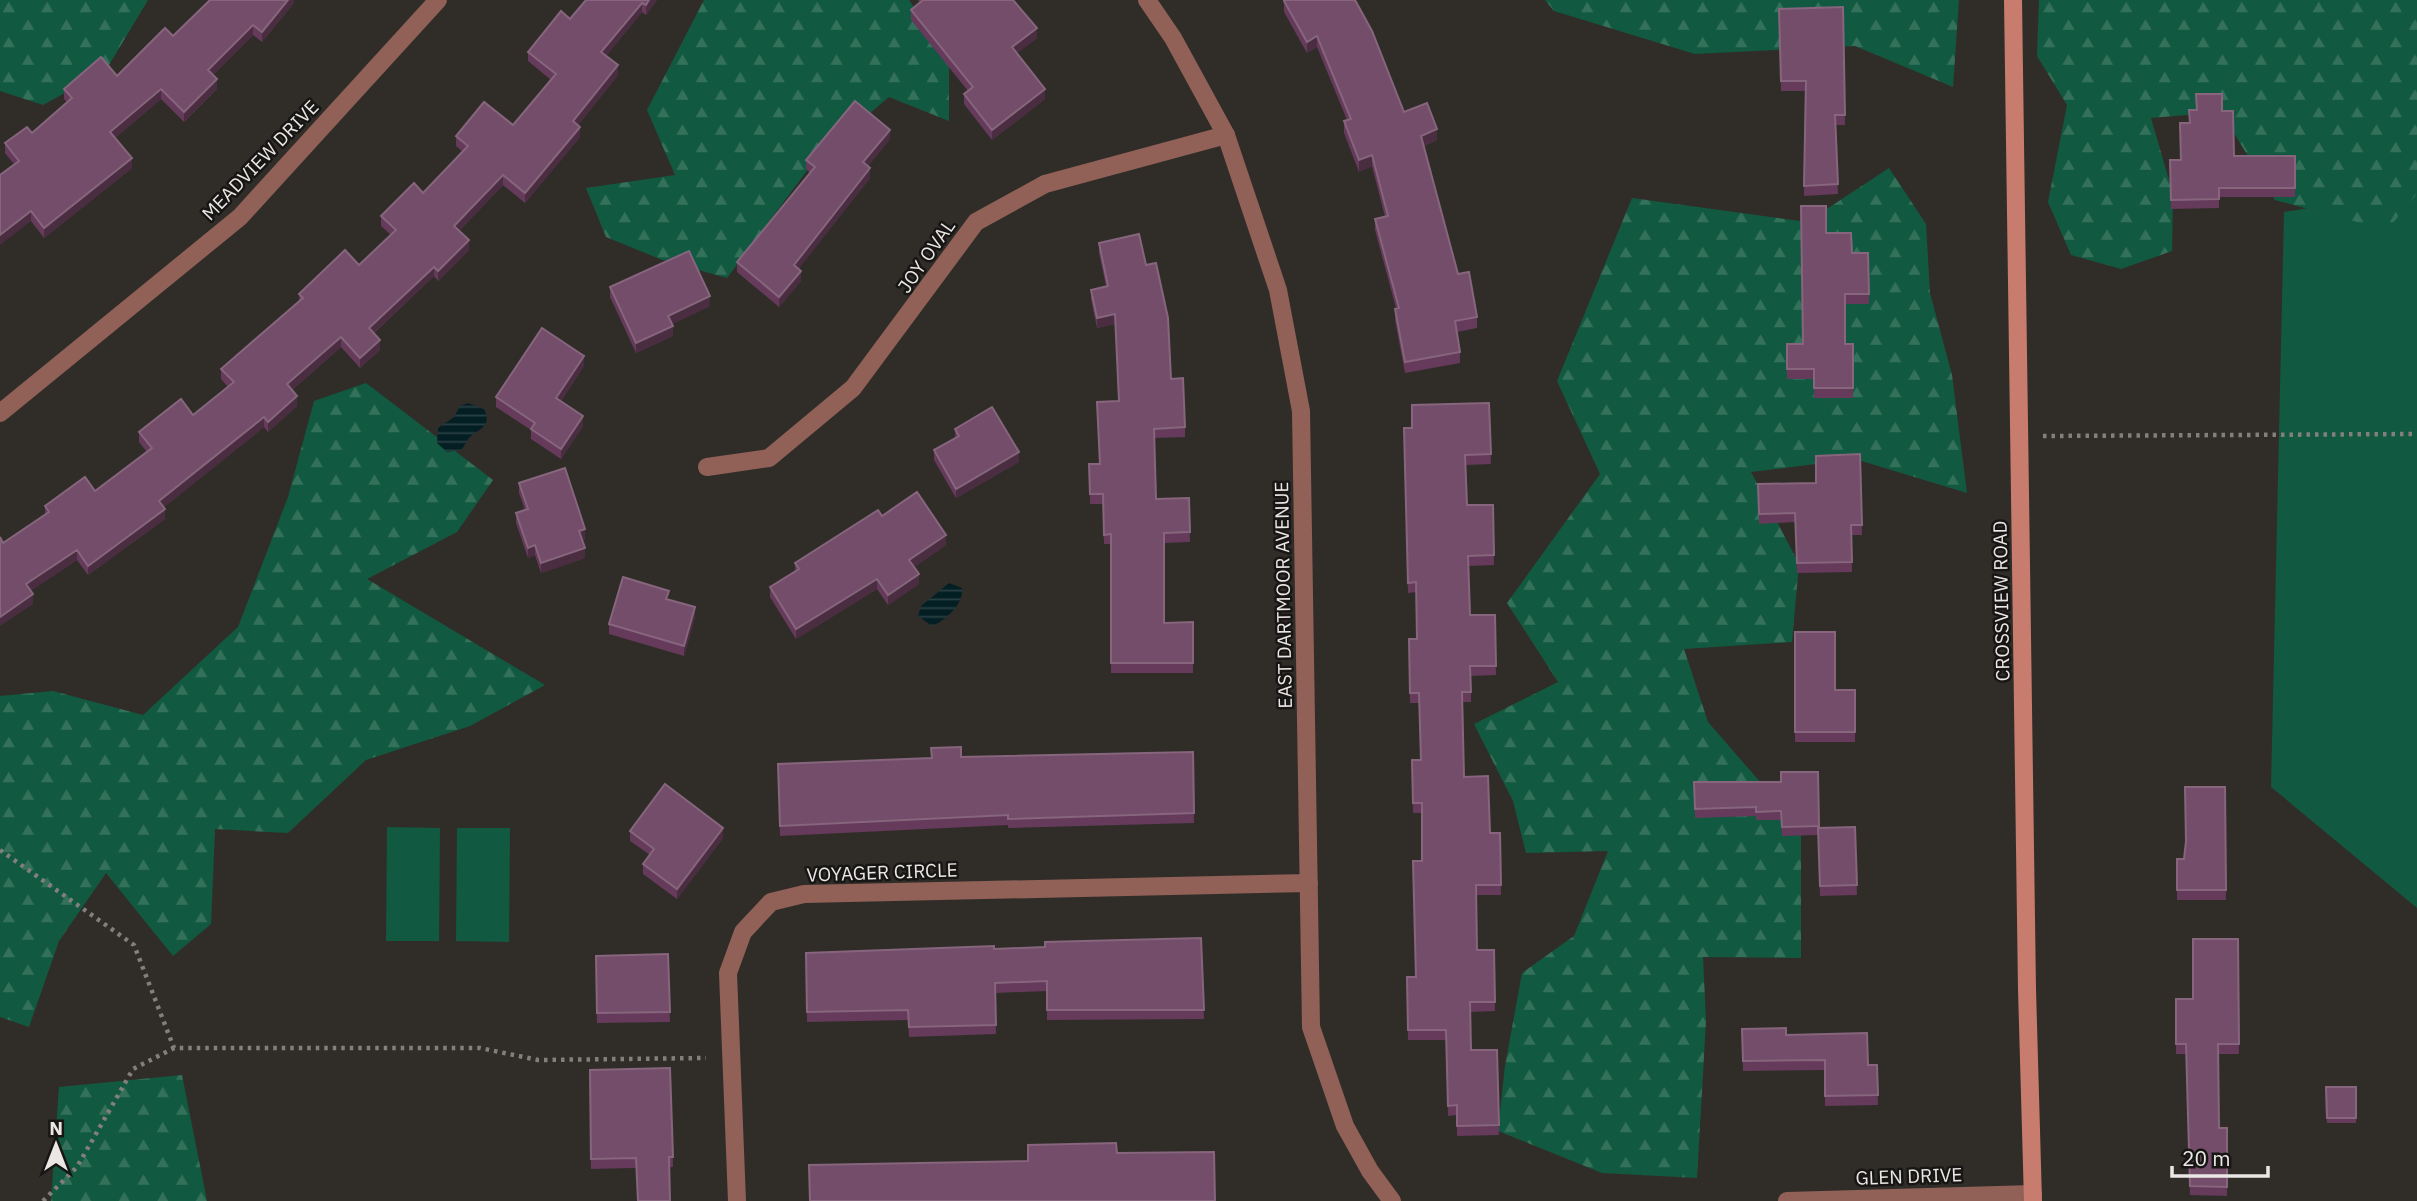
<svg xmlns="http://www.w3.org/2000/svg" width="2417" height="1201" font-family="'IBM Plex Sans',sans-serif">
  <style>
    .green { fill: #115940 }
    .forest { fill: url(#forest-firs) }
    .water { fill: url(#water-rules) }
    .lines { fill: none; stroke-linecap: round; stroke-linejoin: round }
    .path { stroke: #827f7c; stroke-width: 4.5; stroke-dasharray: 3.5 5; stroke-linecap: butt }
    .street { stroke: #916157; stroke-width: 18 }
    .secondary { stroke: #c87c6d; stroke-width: 18 }
    .wall { fill: #653a5a }
    .shaded-wall { fill: #4a2d40 }
    .building { fill: #734d69; stroke: #86657d; stroke-width: 2 }
    .labels { text-anchor: middle; dominant-baseline: central; stroke-width: 5; stroke-linejoin: round; paint-order: stroke }
    .street-label { font-size: 19px; fill: #eae7e5; stroke: #171614 }
  </style>
  <defs>
    <pattern id="forest-firs" width="22" height="20" patternUnits="userSpaceOnUse" patternTransform="scale(1.75)"><rect width="22" height="20" fill="#115940"/><path d="M5 1l3.5 6h-7zM16 11l3.5 6h-7z" fill="#34715b"/></pattern>
    <pattern id="water-rules" width="6" height="5" patternUnits="userSpaceOnUse" patternTransform="scale(1.75)"><rect width="6" height="5" fill="#041f24"/><path d="M0 2.5h6" fill="none" stroke="#294044"/></pattern>
  </defs>
  <rect width="100%" height="100%" fill="#302d29"/>
  <!-- green -->
  <g class="green">
    <polygon points="2417,190 2417,908 2271,787 2284,212"/>
    <polygon points="387,827 440,828 439,941 386,941"/>
    <polygon points="457,828 510,828 509,942 456,941"/>
  </g>
  <!-- forest -->
  <g class="forest">
    <polygon points="0,0 148,0 106,70 43,105 0,91"/>
    <polygon points="704,0 909,0 949,59 949,121 889,97 815,160 727,278 660,259 606,237 586,188 675,175 647,110"/>
    <polygon points="1545,0 1959,0 1953,87 1855,46 1695,54 1554,11"/>
    <polygon points="2039,0 2417,0 2417,194 2387,230 2275,200 2221,112 2151,118 2173,194 2172,251 2121,269 2071,255 2048,202 2067,105 2037,56"/>
    <polygon points="1889,168 1926,224 1930,293 1952,375 1967,493 1855,459 1751,472 1799,564 1792,642 1684,649 1708,722 1801,829 1801,958 1703,957 1706,1021 1697,1178 1602,1173 1498,1131 1505,1066 1522,973 1574,936 1608,851 1526,853 1513,801 1474,724 1558,682 1507,603 1600,474 1557,381 1632,198 1807,222"/>
    <polygon points="366,383 493,480 457,532 367,579 545,685 470,726 366,760 288,833 215,829 211,924 173,956 106,873 59,941 29,1027 0,1017 0,696 53,691 143,715 238,627 288,497 314,401"/>
    <polygon points="182,1075 207,1201 51,1201 59,1087"/>
  </g>
  <!-- water -->
  <g class="water">
    <path d="M468 403 484 409C492 424 482 428 471 436 468 438 465 446 461 450L447 452 437 443 438 428 454 417 460 406Z"/>
    <path d="M949 583 962 588C964 604 946 620 932 626L918 616 921 606Z"/>
  </g>
  <g class="lines">
    <!-- path -->
    <g class="path">
      <polyline points="2043,436 2417,434"/>
      <polyline points="0,850 134,945 174,1048 480,1048 538,1060 706,1058"/>
      <polyline points="43,1201 77,1167 133,1069 174,1048"/>
    </g>
    <!-- street -->
    <g class="street">
      <polyline points="1147,0 1173,38 1226,135 1278,290 1301,411 1311,1027 1345,1126 1370,1171 1392,1201"/>
      <polyline points="0,413 240,217 438,0"/>
      <polyline points="707,467 769,458 853,388 976,222 1045,184 1226,135"/>
      <polyline points="737,1201 728,973 743,932 771,902 804,894 1309,883"/>
      <polyline points="1787,1201 2033,1194"/>
    </g>
    <!-- secondary -->
    <polyline class="secondary" points="2013,0 2027,989 2033,1201"/>
  </g>
  <!-- wall -->
  <g class="wall">
    <polygon points="294,0 294,3 262,42 253,35 213,75 217,89 184,122 161,99 115,138 132,168 44,238 31,221 14,164 5,153 5,143 32,133 67,102 64,99 64,89 117,76 173,36"/>
    <polygon points="657,0 646,15 642,12 606,56 618,75 578,125 580,137 525,203 503,185 459,231 469,250 438,281 434,276 374,333 380,350 360,368 341,347 292,390 297,406 268,432 264,427 164,507 165,519 88,575 77,560 30,591 33,604 3,543 45,515 45,506 95,491 147,452 139,442 139,432 193,415 228,387 221,379 221,369 299,301 299,294 359,265 391,235 381,226 381,216 423,193 463,152 456,146 456,136 513,125 551,80 528,61 528,52 570,19"/>
    <polygon points="918,0 1013,0 1037,38 1017,53 1045,99 992,140 964,104 964,94 968,91 911,20 911,10 920,3"/>
    <polygon points="1284,1 1404,112 1437,140 1424,146 1458,274 1477,317 1477,328 1457,332 1460,352 1460,363 1405,373 1395,320 1396,308 1375,230 1375,219 1385,217 1372,166 1359,172 1344,133 1344,121 1347,120 1317,47 1307,53 1284,12"/>
    <polygon points="1843,7 1845,125 1836,125 1838,194 1804,196 1805,91 1781,91 1779,9"/>
    <polygon points="2222,111 2234,156 2295,156 2295,197 2219,197 2219,208 2171,209 2170,160 2181,160 2190,123"/>
    <polygon points="890,139 868,166 870,178 798,269 801,281 779,307 737,272 737,262 810,173 806,169 806,160"/>
    <polygon points="1826,233 1852,253 1868,253 1869,304 1845,304 1845,344 1853,344 1853,398 1814,398 1814,379 1787,379 1787,344 1803,344"/>
    <polygon points="1099,243 1171,379 1185,427 1185,437 1154,438 1156,499 1189,498 1190,542 1164,543 1164,623 1193,622 1193,673 1111,673 1111,544 1104,544 1103,504 1090,504 1089,464 1100,464 1097,402 1119,401 1115,324 1097,328 1091,299 1091,290 1106,286 1099,253"/>
    <polygon points="610,287 710,306 672,324 673,336 636,353 610,297"/>
    <polygon points="584,366 561,401 583,426 561,459 531,439 531,430 496,407 496,397"/>
    <polygon points="1489,403 1491,464 1466,465 1467,505 1493,505 1494,565 1469,566 1470,615 1495,615 1496,675 1471,676 1471,702 1463,702 1464,777 1490,833 1500,833 1501,895 1476,895 1477,950 1494,950 1495,1011 1470,1012 1471,1050 1497,1050 1499,1135 1457,1136 1457,1115 1448,1116 1446,1040 1408,1040 1407,977 1416,977 1422,861 1422,813 1413,813 1412,760 1421,760 1419,703 1410,703 1409,639 1417,639 1416,592 1408,593 1404,428 1412,428"/>
    <polygon points="955,429 1019,462 956,498 934,460 934,450 955,438"/>
    <polygon points="1860,454 1862,535 1851,535 1852,572 1797,573 1795,522 1759,524 1758,484 1816,483"/>
    <polygon points="519,483 585,539 582,540 585,558 541,573 535,555 528,558 516,523 516,513 525,510 519,493"/>
    <polygon points="882,516 946,545 914,567 919,584 888,605 877,589 796,639 770,597 770,587 795,572 795,563"/>
    <polygon points="669,599 695,617 684,656 609,634 609,624"/>
    <polygon points="1795,632 1835,690 1855,690 1855,742 1795,742"/>
    <polygon points="1193,752 1194,823 1008,828 1008,825 780,836 778,764 961,757"/>
    <polygon points="1818,772 1819,828 1855,827 1857,895 1820,896 1818,835 1782,836 1781,820 1756,820 1756,816 1695,818 1694,782 1781,782"/>
    <polygon points="2225,787 2226,900 2177,900 2177,859 2184,859"/>
    <polygon points="630,831 723,838 677,899 643,874 643,864 650,855 630,841"/>
    <polygon points="1201,938 1204,1019 1047,1020 1047,991 995,993 996,1034 909,1037 908,1020 807,1022 806,953 1045,948"/>
    <polygon points="2238,939 2239,1054 2218,1054 2219,1128 2227,1128 2227,1196 2190,1195 2186,1054 2176,1054 2176,999 2193,999"/>
    <polygon points="668,954 670,1022 597,1023 596,956"/>
    <polygon points="1742,1029 1786,1035 1868,1065 1877,1065 1878,1105 1825,1106 1825,1070 1743,1071"/>
    <polygon points="670,1068 673,1167 591,1169 590,1070"/>
    <polygon points="2326,1087 2356,1087 2356,1123 2327,1123"/>
  </g>
  <!-- shaded-wall -->
  <g class="shaded-wall">
    <polygon points="288,0 294,0 294,3 262,42 262,32"/>
    <polygon points="649,0 657,0 646,15 646,5"/>
    <polygon points="642,3 642,12 601,62 601,52"/>
    <polygon points="253,25 253,35 208,80 208,70"/>
    <polygon points="1037,28 1037,38 1012,57 1012,47"/>
    <polygon points="1317,36 1317,47 1307,53 1307,42"/>
    <polygon points="618,65 618,75 573,131 573,121"/>
    <polygon points="217,79 217,89 184,122 184,112"/>
    <polygon points="161,89 161,99 110,142 110,132"/>
    <polygon points="1045,89 1045,99 992,140 992,130"/>
    <polygon points="580,127 580,137 525,203 525,193"/>
    <polygon points="1437,129 1437,140 1421,147 1421,136"/>
    <polygon points="890,130 890,139 863,172 863,162"/>
    <polygon points="1372,155 1372,166 1359,172 1359,160"/>
    <polygon points="132,158 132,168 44,238 44,228"/>
    <polygon points="870,168 870,178 794,275 794,265"/>
    <polygon points="503,175 503,185 454,236 454,226"/>
    <polygon points="31,211 31,221 0,245 0,235"/>
    <polygon points="469,240 469,250 438,281 438,271"/>
    <polygon points="434,267 434,276 369,337 369,328"/>
    <polygon points="801,271 801,281 779,307 779,297"/>
    <polygon points="710,296 710,306 668,326 668,316"/>
    <polygon points="1115,314 1115,324 1097,328 1097,318"/>
    <polygon points="673,326 673,336 636,353 636,343"/>
    <polygon points="341,337 341,347 287,394 287,384"/>
    <polygon points="380,340 380,350 360,368 360,358"/>
    <polygon points="584,356 584,366 556,408 556,398"/>
    <polygon points="297,396 297,406 268,432 268,422"/>
    <polygon points="583,416 583,426 561,459 561,449"/>
    <polygon points="264,417 264,427 159,511 159,501"/>
    <polygon points="1019,452 1019,462 956,498 956,489"/>
    <polygon points="165,509 165,519 88,575 88,566"/>
    <polygon points="585,529 585,539 579,541 579,531"/>
    <polygon points="946,535 946,545 909,570 909,560"/>
    <polygon points="535,545 535,555 528,558 528,548"/>
    <polygon points="585,548 585,558 541,573 541,563"/>
    <polygon points="77,550 77,560 26,594 26,584"/>
    <polygon points="919,574 919,584 888,605 888,595"/>
    <polygon points="877,579 877,589 796,639 796,629"/>
    <polygon points="33,594 33,604 0,626 0,617"/>
    <polygon points="695,607 695,617 684,656 684,646"/>
    <polygon points="723,828 723,838 677,899 677,889"/>
  </g>
  <!-- building -->
  <g class="building">
    <polygon points="210,0 288,0 262,32 253,25 208,70 217,79 184,112 161,89 110,132 132,158 44,228 31,211 0,235 0,175 19,161 5,143 27,127 32,133 72,98 64,89 101,57 117,76 165,28 173,36"/>
    <polygon points="586,0 649,0 646,5 642,3 601,52 618,65 573,121 580,127 525,193 503,175 454,226 469,240 438,271 434,267 369,328 380,340 360,358 341,337 287,384 297,396 268,422 264,417 159,501 165,509 88,566 77,550 26,584 33,594 0,617 0,537 3,543 49,512 45,506 85,477 95,491 152,448 139,432 181,399 193,415 234,382 221,369 303,298 299,294 345,250 359,265 396,230 381,216 414,183 423,193 468,146 456,136 484,102 513,125 556,74 528,52 561,11 570,19"/>
    <polygon points="923,0 1013,0 1037,28 1012,47 1045,89 992,130 964,94 973,87 911,10"/>
    <polygon points="1284,0 1355,0 1372,31 1404,112 1427,103 1437,129 1421,136 1458,274 1469,272 1477,317 1455,321 1460,352 1405,362 1395,309 1399,308 1375,219 1388,216 1372,155 1359,160 1344,121 1351,119 1317,36 1307,42 1284,1"/>
    <polygon points="1843,7 1845,115 1835,115 1838,184 1804,186 1806,81 1781,81 1779,9"/>
    <polygon points="2196,94 2222,94 2222,111 2233,111 2234,156 2295,156 2295,188 2219,188 2219,199 2171,200 2170,160 2181,160 2180,123 2190,123 2189,110 2197,110"/>
    <polygon points="855,101 890,130 863,162 870,168 794,265 801,271 779,297 737,262 815,167 806,160"/>
    <polygon points="1801,206 1826,206 1826,233 1851,233 1852,253 1868,253 1869,294 1845,294 1845,344 1853,344 1853,388 1814,388 1814,369 1787,369 1787,344 1803,344"/>
    <polygon points="1139,234 1146,265 1156,263 1168,318 1171,379 1183,378 1185,427 1154,429 1156,499 1189,498 1190,532 1164,533 1164,623 1193,622 1193,663 1111,663 1111,534 1104,535 1103,494 1090,494 1089,464 1100,464 1097,402 1119,401 1115,314 1097,318 1091,290 1108,286 1099,243"/>
    <polygon points="689,251 710,296 668,316 673,326 636,343 610,287"/>
    <polygon points="542,328 584,356 556,398 583,416 561,449 531,429 535,423 496,397"/>
    <polygon points="1489,403 1491,454 1465,455 1467,505 1493,505 1494,555 1468,556 1470,615 1495,615 1496,666 1470,666 1471,692 1462,692 1464,777 1488,776 1490,833 1500,833 1501,885 1476,885 1477,950 1494,950 1495,1002 1470,1002 1471,1050 1497,1050 1499,1125 1457,1126 1457,1105 1448,1106 1446,1030 1408,1030 1407,977 1416,977 1413,861 1422,861 1422,803 1413,803 1412,760 1421,760 1419,693 1410,693 1409,639 1417,639 1416,582 1408,583 1404,428 1412,428 1412,405"/>
    <polygon points="992,407 1019,452 956,489 934,450 959,436 955,429"/>
    <polygon points="1860,454 1862,525 1851,525 1852,562 1797,563 1795,513 1759,514 1758,484 1816,483 1816,456"/>
    <polygon points="565,468 585,529 579,531 585,548 541,563 535,545 528,548 516,513 528,509 519,483"/>
    <polygon points="917,492 946,535 909,560 919,574 888,595 877,579 796,629 770,587 799,569 795,563 878,510 882,516"/>
    <polygon points="623,577 669,591 666,599 695,607 684,646 609,624"/>
    <polygon points="1795,632 1835,632 1835,690 1855,690 1855,732 1795,732"/>
    <polygon points="961,747 961,757 1193,752 1194,813 1008,819 1008,815 780,826 778,764 932,758 931,748"/>
    <polygon points="1781,772 1818,772 1819,826 1782,827 1781,811 1756,812 1756,807 1695,809 1694,782 1781,782"/>
    <polygon points="665,784 723,828 677,889 643,864 654,849 630,831"/>
    <polygon points="2185,787 2225,787 2226,890 2177,890 2177,859 2184,859 2186,841"/>
    <polygon points="1855,827 1857,885 1820,886 1818,828"/>
    <polygon points="1201,938 1204,1010 1047,1010 1047,981 995,983 996,1025 909,1027 908,1010 807,1012 806,953 994,946 994,949 1045,947 1045,942"/>
    <polygon points="2193,939 2238,939 2239,1044 2218,1044 2219,1128 2227,1128 2227,1187 2190,1186 2186,1044 2176,1044 2176,999 2193,999"/>
    <polygon points="668,954 670,1012 597,1013 596,956"/>
    <polygon points="1786,1028 1786,1035 1867,1033 1868,1065 1877,1065 1878,1095 1825,1096 1825,1060 1743,1061 1742,1029"/>
    <polygon points="670,1068 673,1157 669,1157 670,1201 638,1201 636,1158 591,1159 590,1070"/>
    <polygon points="2326,1087 2356,1087 2356,1118 2327,1118"/>
    <polygon points="1116,1143 1117,1153 1214,1152 1215,1201 810,1201 809,1165 1028,1161 1028,1145"/>
  </g>
  <g class="labels">
    <!-- street labels -->
    <g class="street-label">
      <text transform="translate(260 160) rotate(-46)">MEADVIEW DRIVE</text>
      <text transform="translate(926 256) rotate(-55)">JOY OVAL</text>
      <text transform="translate(1283 595) rotate(-91)">EAST DARTMOOR AVENUE</text>
      <text transform="translate(2001 601) rotate(-91)">CROSSVIEW ROAD</text>
      <text transform="translate(882 872) rotate(-2)">VOYAGER CIRCLE</text>
      <text transform="translate(1909 1176) rotate(-2)">GLEN DRIVE</text>
    </g>
  </g>
  <!-- north arrow -->
  <g transform="translate(56 1145)" stroke="#171614" stroke-width="5" paint-order="stroke">
  <path d="M0-5L12 26L0 18L-12 26Z" fill="#eae7e5"/>
  <text y="-10" font-size="19" font-weight="bold" text-anchor="middle" fill="#eae7e5">N</text>
  </g>
  <!-- scale -->
  <path d="M2172 1166v10h96v-10" fill="none" stroke="#eae7e5" stroke-width="3.5"/>
  <text x="2182" y="1166" font-size="21" fill="#eae7e5" stroke="#171614" stroke-width="5" paint-order="stroke">20 m</text>
</svg>
